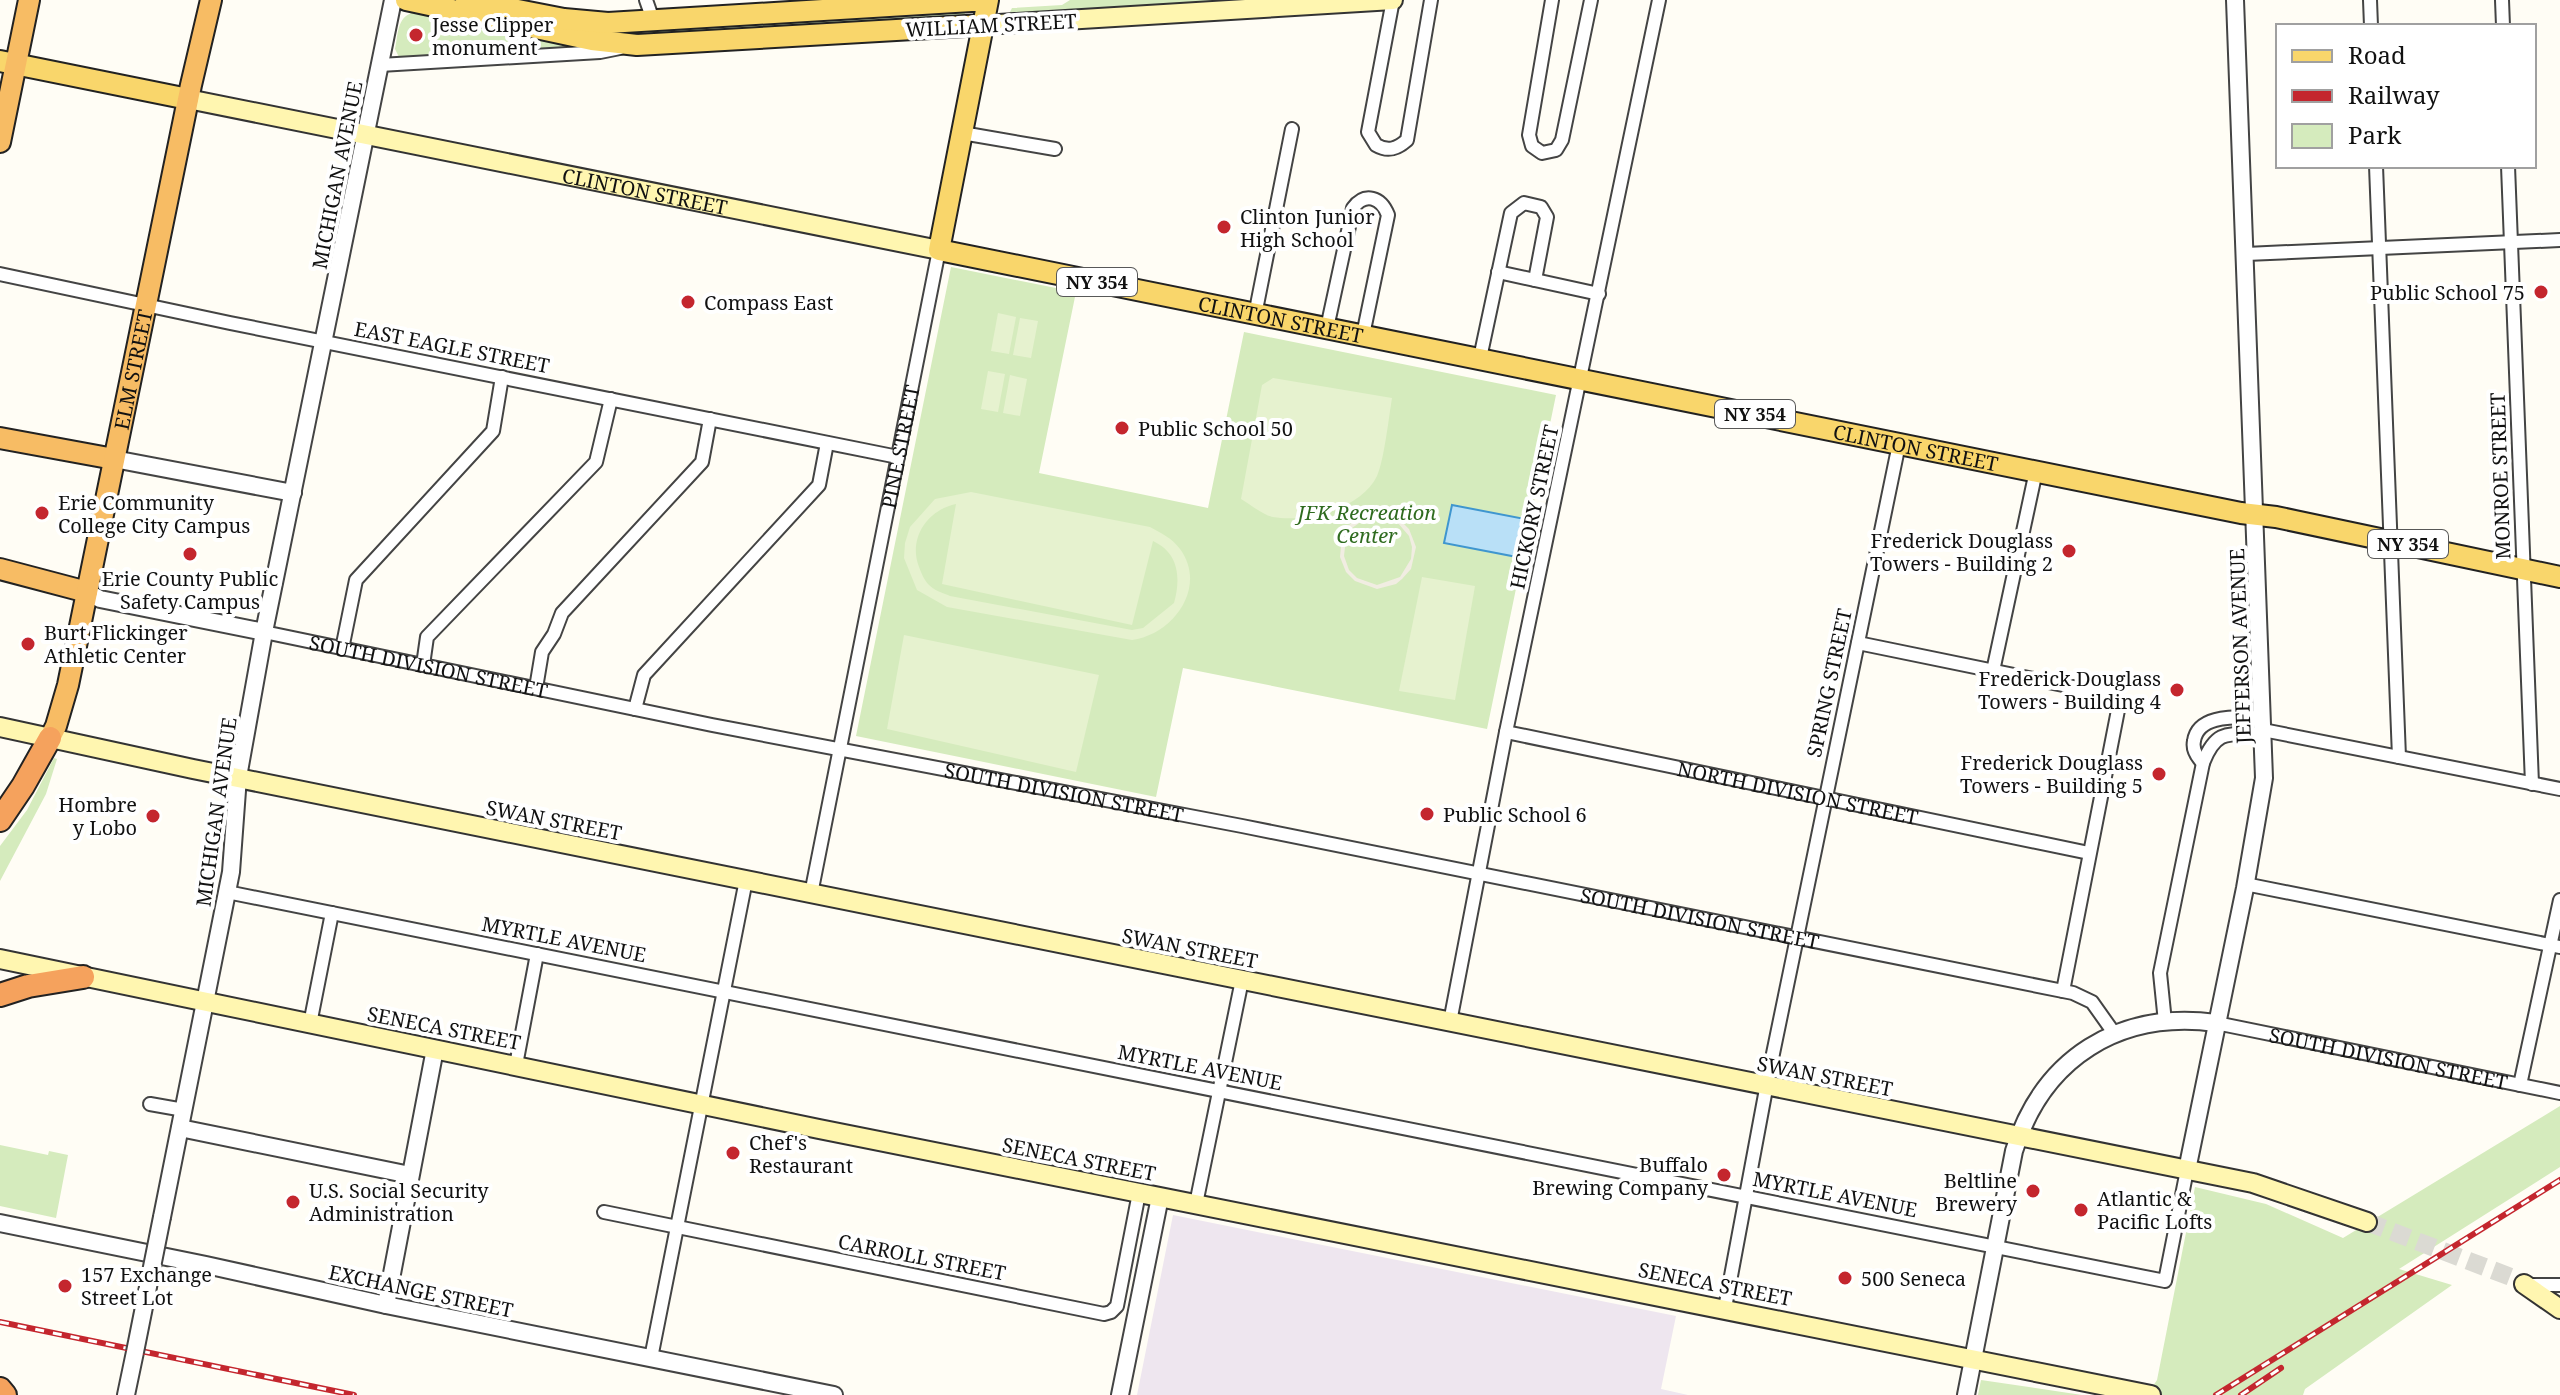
<svg xmlns="http://www.w3.org/2000/svg" width="2560" height="1395" font-family="'Noto Serif',serif">
  <style>
    .industrial { fill: #eee6ef }
    .green { fill: #d5ebbd }
    .pitch { fill: #e6f2cf; fill-rule: evenodd }
    .plaza { fill: #f1ede2; fill-rule: evenodd }
    .water { fill: #b9e0f7; stroke: #3f96cf; stroke-width: 2 }
    .lines { fill: none; stroke-linecap: round; stroke-linejoin: round }
    .secondary-tunnel { stroke: #dbdad3; stroke-width: 18; stroke-dasharray: 18 9; stroke-linecap: butt }
    .minor-casing { stroke: #444; stroke-width: 16 }
    .tertiary-casing { stroke: #444; stroke-width: 20 }
    .secondary-casing { stroke: #333; stroke-width: 22 }
    .primary-casing { stroke: #222; stroke-width: 24 }
    .trunk-casing { stroke: #222; stroke-width: 24 }
    .motorway-casing { stroke: #222; stroke-width: 26 }
    .minor { stroke: #fff; stroke-width: 12 }
    .tertiary { stroke: #fff; stroke-width: 16 }
    .secondary { stroke: #fff6b0; stroke-width: 18 }
    .primary { stroke: #f9d66b; stroke-width: 20 }
    .trunk { stroke: #f7bc64; stroke-width: 20 }
    .motorway { stroke: #f5a25d; stroke-width: 22 }
    .rail-casing { stroke: #c4262e; stroke-width: 6 }
    .rail { stroke: #fff; stroke-width: 3; stroke-dasharray: 9; stroke-linecap: butt }
    .tertiary-bridge-casing { stroke: #444; stroke-width: 20; stroke-linecap: butt }
    .tertiary-bridge { stroke: #fff; stroke-width: 16 }
    .poi-dot { fill: #c4262e; stroke: #fff; stroke-width: 3 }
    .labels { text-anchor: middle; dominant-baseline: central; stroke-width: 8; stroke-linejoin: round; paint-order: stroke }
    .shield { fill: #fff; stroke: #585858; stroke-width: 2 }
    .shield-label { font-size: 18px; font-weight: bold; fill: #111 }
    .poi-label { font-size: 20px; fill: #111; stroke: #fff; text-anchor: start }
    .street-label { font-size: 20px; fill: #111; stroke: #fff }
    .park-label { font-size: 20px; font-style: italic; fill: #2f6b1f; stroke: #fff }
  </style>
  <rect width="100%" height="100%" fill="#fffdf5"/>
  <!-- industrial -->
  <polygon class="industrial" points="1173,1215 1676,1316 1661,1389 1688,1395 1137,1395"/>
  <!-- green -->
  <g class="green">
    <polygon points="1070,0 1323,0 1008,16 1012,8 1062,5"/>
    <polygon points="964,8 965,14 962,17 647,38 648,31 698,29 781,17"/>
    <path d="M412 13 578 45 579 47 400 59 395 49C398 36 397 17 412 13Z"/>
    <polygon points="951,267 1076,292 1039,473 1208,508 1244,332 1556,395 1487,729 1183,668 1156,797 856,736"/>
    <polygon points="54,758 57,759 46,794 0,881 0,846 27,810"/>
    <polygon points="2560,1106 2560,1167 2399,1269 2452,1285 2305,1389 2303,1395 2147,1395 2157,1380 2195,1187 2266,1204 2343,1238"/>
    <polygon points="0,1145 48,1155 49,1151 68,1155 56,1218 0,1206"/>
    <polygon points="1981,1380 2082,1395 1978,1395"/>
  </g>
  <!-- pitch -->
  <g class="pitch">
    <polygon points="998,313 1016,317 1009,354 991,351"/>
    <polygon points="1020,318 1038,321 1031,358 1013,355"/>
    <polygon points="988,371 1005,374 998,412 981,409"/>
    <polygon points="1010,375 1027,379 1020,416 1003,413"/>
    <path d="M1273 378 1392 398C1389 416 1384 461 1377 476 1361 509 1306 523 1273 517 1263 515 1251 505 1241 499L1262 385Z"/>
    <path d="M971 492 1150 527C1161 533 1172 538 1180 549 1208 587 1173 635 1132 640L947 607 917 590 904 558 905 543 910 527 935 499ZM956 504 942 584 1132 625 1153 541C1179 553 1181 578 1174 603L1143 628 1132 630 950 596C943 593 933 590 928 584 924 580 921 572 919 567 908 539 927 510 956 504Z"/>
    <polygon points="1422,577 1475,586 1455,700 1399,691"/>
    <polygon points="904,635 1099,675 1076,772 887,729"/>
  </g>
  <!-- plaza -->
  <path class="plaza" d="M1376 513 1399 519 1409 529 1416 547 1411 569 1402 579 1396 584 1377 589 1355 581 1346 572 1340 557 1342 536 1349 525 1363 515ZM1376 516 1397 522 1409 536 1412 547 1411 559 1400 577 1377 585 1357 578 1349 570 1344 556 1346 538 1352 528 1365 519Z"/>
  <!-- water -->
  <polygon class="water" points="1452,505 1525,519 1517,557 1444,543"/>
  <g class="lines">
    <!-- secondary-tunnel -->
    <polyline class="secondary-tunnel" points="2367,1222 2516,1279 2524,1284"/>
    <!-- minor casing -->
    <g class="minor-casing">
      <g id="minor">
        <polyline points="646,0 653,20"/>
        <path d="M1393 0 1368 132 1376 145C1388 152 1397 149 1407 140L1431 0"/>
        <polyline points="1552,0 1529,135 1532,146 1542,153 1556,150 1562,140 1591,0"/>
        <polyline points="2370,0 2371,26"/>
        <polyline points="2502,0 2503,26"/>
        <polyline points="380,65 600,52 620,48"/>
        <polyline points="962,133 1055,149"/>
        <polyline points="2376,166 2399,757"/>
        <polyline points="2508,166 2532,784"/>
        <polyline points="2246,254 2560,240"/>
        <polyline points="1498,272 1599,294"/>
        <polyline points="0,274 230,323 898,457"/>
        <polyline points="1255,315 1292,129"/>
        <path d="M1327 328 1353 208C1365 192 1381 197 1388 215L1363 335"/>
        <polyline points="1480,358 1511,213 1524,203 1541,207 1547,217 1535,280"/>
        <path id="s1" d="M264 632 712 725 1242 826 2073 993 2092 1002 2114 1033"/>
        <polyline points="1858,643 2107,694 2119,705 2063,991"/>
        <polyline points="342,649 356,580 493,431 502,377"/>
        <polyline points="423,665 427,637 596,462 611,399"/>
        <polyline points="1993,671 2036,471"/>
        <polyline points="536,688 542,652 554,634 562,613 702,462 710,419"/>
        <polyline points="635,709 644,675 819,485 827,443"/>
        <polyline points="2263,730 2560,789"/>
        <path id="s2" d="M1506 732 2089 853"/>
        <path d="M2203 763C2197 757 2192 750 2194 741 2198 712 2242 718 2263 717"/>
        <polyline points="2245,884 2560,947"/>
        <polyline points="227,892 2165,1281 2187,1170"/>
        <path id="s3" d="M811 894 939 250"/>
        <polyline points="1450,1022 1506,732 1659,0"/>
        <path d="M2165 1022 2160 973 2203 763C2217 727 2230 735 2264 734"/>
        <path id="s4" d="M2216 1023 2560 1093"/>
        <polyline points="310,1024 332,913"/>
        <polyline points="516,1065 537,954"/>
        <polyline points="2520,1085 2560,900"/>
        <polyline points="150,1104 184,1110"/>
        <polyline points="1196,1204 1242,980"/>
        <polyline points="604,1212 1104,1314 1111,1312 1117,1306 1139,1193"/>
        <polyline points="2527,1285 2560,1285"/>
        <polyline points="1725,1308 1769,1073 1899,444"/>
        <polyline points="651,1358 746,880"/>
      </g>
    </g>
    <!-- tertiary casing -->
    <g class="tertiary-casing">
      <g id="tertiary">
        <polyline points="114,459 293,493"/>
        <polyline points="87,592 100,599 264,632"/>
        <polyline points="180,1128 410,1175"/>
        <polyline points="2187,1170 2245,888 2264,778 2235,0"/>
        <polyline points="162,1217 231,872 238,777 264,632 393,0"/>
        <polyline points="0,1223 206,1265 386,1305 834,1395"/>
        <polyline points="386,1305 435,1049"/>
        <polyline points="126,1395 135,1352"/>
        <polyline points="1120,1395 1160,1197"/>
        <path d="M1966 1395 2014 1151C2043 1058 2119 1010 2216 1023"/>
      </g>
    </g>
    <!-- secondary casing -->
    <g class="secondary-casing">
      <g id="secondary">
        <polyline points="983,25 1393,0"/>
        <path id="s5" d="M188 99 939 250"/>
        <polyline points="0,727 193,769 2253,1183 2367,1222"/>
        <polyline points="0,959 819,1129 2151,1395"/>
        <polyline points="2524,1284 2560,1309"/>
      </g>
    </g>
    <!-- primary casing -->
    <g class="primary-casing">
      <g id="primary">
        <polyline points="406,0 592,40 637,45 983,25"/>
        <path id="s6" d="M466 0 564 19 608 23 988 0 939 250 2241 513 2276 517 2560 577"/>
        <polyline points="0,61 188,99"/>
      </g>
    </g>
    <!-- trunk casing -->
    <g class="trunk-casing">
      <g id="trunk">
        <polyline points="0,142 29,0"/>
        <polyline points="0,438 114,459"/>
        <polyline points="0,569 87,592"/>
        <path id="s7" d="M50 738 56 726 68 685 191 85 211 0"/>
      </g>
    </g>
    <!-- motorway casing -->
    <g class="motorway-casing">
      <g id="motorway">
        <polyline points="0,820 23,786 50,738"/>
        <polyline points="0,995 28,986 83,977"/>
        <polyline points="0,1389 5,1395"/>
      </g>
    </g>
    <!-- minor -->
    <use href="#minor" class="minor"/>
    <!-- tertiary -->
    <use href="#tertiary" class="tertiary"/>
    <!-- secondary -->
    <use href="#secondary" class="secondary"/>
    <!-- primary -->
    <use href="#primary" class="primary"/>
    <!-- trunk -->
    <use href="#trunk" class="trunk"/>
    <!-- motorway -->
    <use href="#motorway" class="motorway"/>
    <!-- rail casing -->
    <g class="rail-casing">
      <g id="rail">
        <polyline points="0,1322 354,1395"/>
        <polyline points="2216,1395 2560,1180"/>
        <polyline points="2241,1395 2281,1368"/>
      </g>
    </g>
    <!-- rail -->
    <use href="#rail" class="rail"/>
    <!-- tertiary-bridge casing -->
    <g class="tertiary-bridge-casing">
      <polyline id="tertiary-bridge" points="135,1352 162,1217"/>
    </g>
    <!-- tertiary-bridge -->
    <use href="#tertiary-bridge" class="tertiary-bridge"/>
  </g>
  <!-- markers -->
  <g class="poi-dot">
    <circle cx="416" cy="35" r="8"/>
    <circle cx="1224" cy="227" r="8"/>
    <circle cx="2541" cy="292" r="8"/>
    <circle cx="688" cy="302" r="8"/>
    <circle cx="1122" cy="428" r="8"/>
    <circle cx="42" cy="513" r="8"/>
    <circle cx="2069" cy="551" r="8"/>
    <circle cx="190" cy="554" r="8"/>
    <circle cx="28" cy="644" r="8"/>
    <circle cx="2177" cy="690" r="8"/>
    <circle cx="2159" cy="774" r="8"/>
    <circle cx="1427" cy="814" r="8"/>
    <circle cx="153" cy="816" r="8"/>
    <circle cx="733" cy="1153" r="8"/>
    <circle cx="1724" cy="1175" r="8"/>
    <circle cx="2033" cy="1191" r="8"/>
    <circle cx="293" cy="1202" r="8"/>
    <circle cx="2081" cy="1210" r="8"/>
    <circle cx="1845" cy="1278" r="8"/>
    <circle cx="65" cy="1286" r="8"/>
  </g>
  <g class="labels">
    <!-- shield labels -->
    <g class="shield">
      <rect x="1057" y="268" width="80" height="28" rx="6"/>
      <rect x="1715" y="400" width="80" height="28" rx="6"/>
      <rect x="2368" y="530" width="80" height="28" rx="6"/>
    </g>
    <g class="shield-label">
      <text x="1097" y="282">NY 354</text>
      <text x="1755" y="414">NY 354</text>
      <text x="2408" y="544">NY 354</text>
    </g>
    <!-- poi labels -->
    <g class="poi-label">
      <text x="432" y="24">Jesse Clipper<tspan x="432" dy="23">monument</tspan></text>
      <text x="1240" y="216">Clinton Junior<tspan x="1240" dy="23">High School</tspan></text>
      <text x="2525" y="292" text-anchor="end">Public School 75</text>
      <text x="704" y="302">Compass East</text>
      <text x="1138" y="428">Public School 50</text>
      <text x="58" y="502">Erie Community<tspan x="58" dy="23">College City Campus</tspan></text>
      <text x="2053" y="540" text-anchor="end">Frederick Douglass<tspan x="2053" dy="23">Towers - Building 2</tspan></text>
      <text x="190" y="578" text-anchor="middle">Erie County Public<tspan x="190" dy="23">Safety Campus</tspan></text>
      <text x="44" y="632">Burt Flickinger<tspan x="44" dy="23">Athletic Center</tspan></text>
      <text x="2161" y="678" text-anchor="end">Frederick Douglass<tspan x="2161" dy="23">Towers - Building 4</tspan></text>
      <text x="2143" y="762" text-anchor="end">Frederick Douglass<tspan x="2143" dy="23">Towers - Building 5</tspan></text>
      <text x="137" y="804" text-anchor="end">Hombre<tspan x="137" dy="23">y Lobo</tspan></text>
      <text x="1443" y="814">Public School 6</text>
      <text x="749" y="1142">Chef's<tspan x="749" dy="23">Restaurant</tspan></text>
      <text x="1708" y="1164" text-anchor="end">Buffalo<tspan x="1708" dy="23">Brewing Company</tspan></text>
      <text x="2017" y="1180" text-anchor="end">Beltline<tspan x="2017" dy="23">Brewery</tspan></text>
      <text x="309" y="1190">U.S. Social Security<tspan x="309" dy="23">Administration</tspan></text>
      <text x="2097" y="1198">Atlantic &amp;<tspan x="2097" dy="23">Pacific Lofts</tspan></text>
      <text x="81" y="1274">157 Exchange<tspan x="81" dy="23">Street Lot</tspan></text>
      <text x="1861" y="1278">500 Seneca</text>
    </g>
    <!-- street labels -->
    <g class="street-label">
      <text transform="translate(991 25) rotate(-3)">WILLIAM STREET</text>
      <text transform="translate(337 175) rotate(-79)">MICHIGAN AVENUE</text>
      <text stroke="none"><textPath href="#s5" startOffset="466">CLINTON STREET</textPath></text>
      <text stroke="none"><textPath href="#s6" startOffset="1128">CLINTON STREET</textPath></text>
      <text transform="translate(452 347) rotate(11)">EAST EAGLE STREET</text>
      <text stroke="none"><textPath href="#s7" startOffset="378">ELM STREET</textPath></text>
      <text stroke="none"><textPath href="#s3" startOffset="456">PINE STREET</textPath></text>
      <text stroke="none"><textPath href="#s6" startOffset="1776">CLINTON STREET</textPath></text>
      <text transform="translate(2500 476) rotate(-92)">MONROE STREET</text>
      <text transform="translate(1534 507) rotate(-78)">HICKORY STREET</text>
      <text transform="translate(2240 646) rotate(-92)">JEFFERSON AVENUE</text>
      <text stroke="none"><textPath href="#s1" startOffset="168">SOUTH DIVISION STREET</textPath></text>
      <text transform="translate(1829 683) rotate(-78)">SPRING STREET</text>
      <text stroke="none"><textPath href="#s2" startOffset="298">NORTH DIVISION STREET</textPath></text>
      <text stroke="none"><textPath href="#s1" startOffset="816">SOUTH DIVISION STREET</textPath></text>
      <text transform="translate(216 812) rotate(-82)">MICHIGAN AVENUE</text>
      <text transform="translate(554 820) rotate(11)">SWAN STREET</text>
      <text stroke="none"><textPath href="#s1" startOffset="1464">SOUTH DIVISION STREET</textPath></text>
      <text transform="translate(564 939) rotate(11)">MYRTLE AVENUE</text>
      <text transform="translate(1190 948) rotate(11)">SWAN STREET</text>
      <text transform="translate(444 1028) rotate(11)">SENECA STREET</text>
      <text stroke="none"><textPath href="#s4" startOffset="176">SOUTH DIVISION STREET</textPath></text>
      <text transform="translate(1200 1067) rotate(11)">MYRTLE AVENUE</text>
      <text transform="translate(1825 1076) rotate(11)">SWAN STREET</text>
      <text transform="translate(1079 1159) rotate(11)">SENECA STREET</text>
      <text transform="translate(1835 1194) rotate(11)">MYRTLE AVENUE</text>
      <text transform="translate(922 1257) rotate(11)">CARROLL STREET</text>
      <text transform="translate(1715 1284) rotate(11)">SENECA STREET</text>
      <text transform="translate(421 1291) rotate(12)">EXCHANGE STREET</text>
    </g>
    <!-- park labels -->
    <g class="park-label">
      <text x="1367" y="512">JFK Recreation<tspan x="1367" dy="23">Center</tspan></text>
    </g>
  </g>
  <!-- legend -->
  <rect x="2276" y="24" width="260" height="144" fill="#ffffff" stroke="#a0a0a0" stroke-width="2"/>
  <rect x="2292" y="50" width="40" height="12" fill="#f9d66b" stroke="#a0a0a0" stroke-width="2"/>
  <text x="2348" y="64" font-size="24" fill="#111111">Road</text>
  <rect x="2292" y="90" width="40" height="12" fill="#c4262e" stroke="#a0a0a0" stroke-width="2"/>
  <text x="2348" y="104" font-size="24" fill="#111111">Railway</text>
  <rect x="2292" y="124" width="40" height="24" fill="#d5ebbd" stroke="#a0a0a0" stroke-width="2"/>
  <text x="2348" y="144" font-size="24" fill="#111111">Park</text>
</svg>
